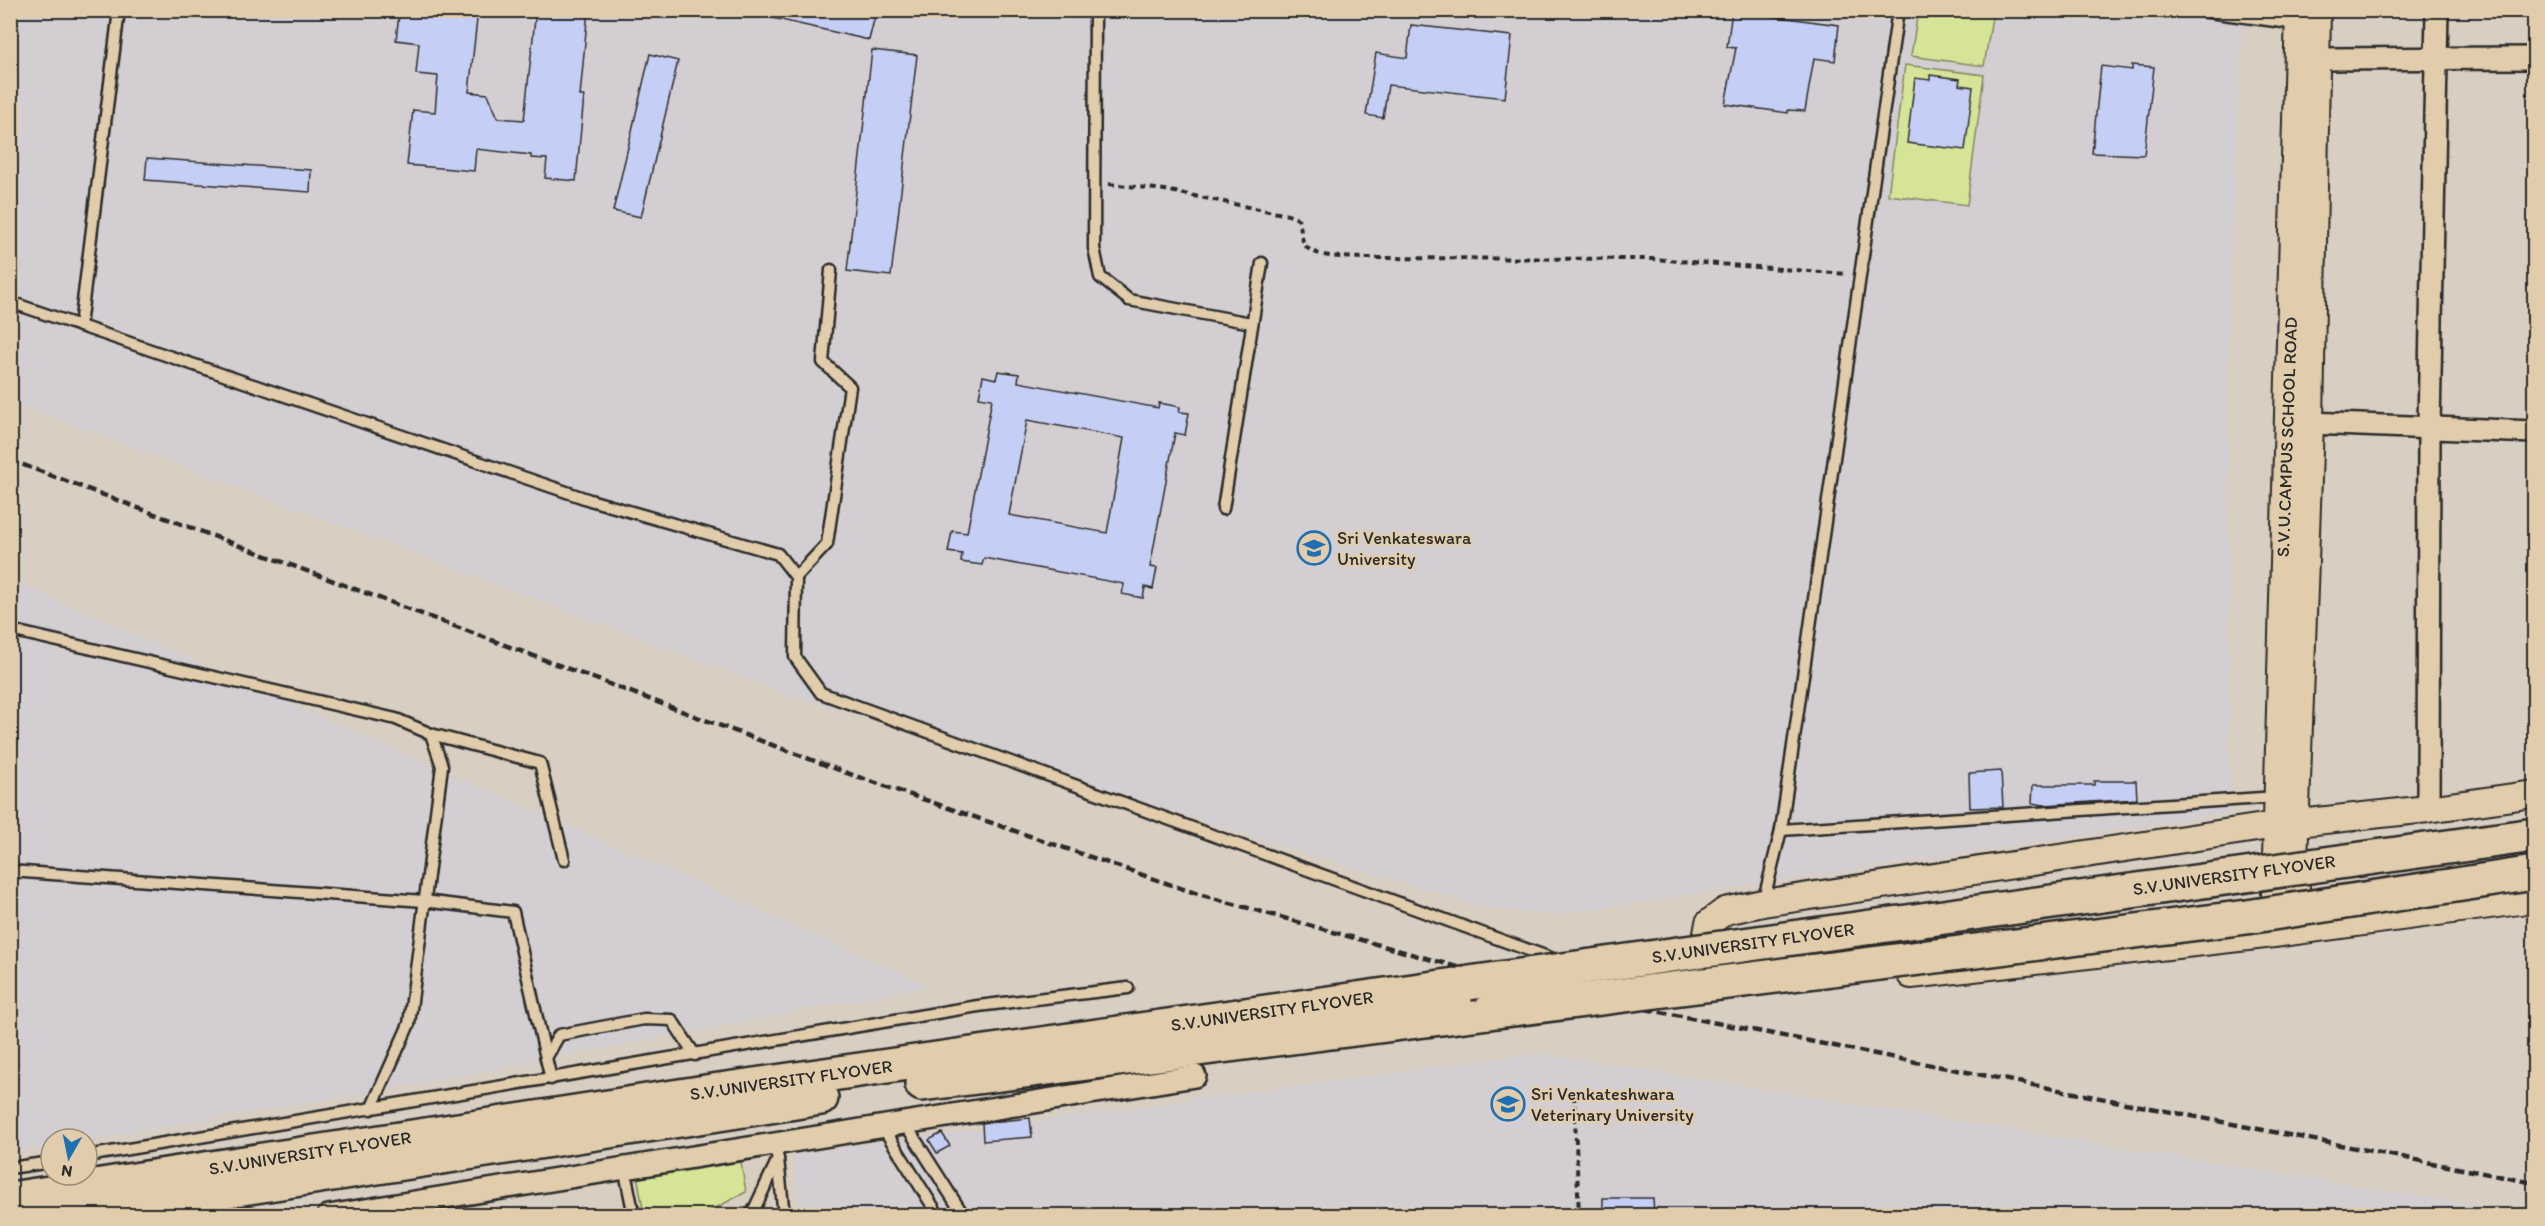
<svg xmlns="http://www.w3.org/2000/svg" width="2545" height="1226" font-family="Itim,sans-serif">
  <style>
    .built { fill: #d3ced2 }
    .green { fill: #d6e497; stroke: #808861; stroke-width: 1.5 }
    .building { fill: #c5cff6; stroke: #2b2b2b; stroke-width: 1.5; fill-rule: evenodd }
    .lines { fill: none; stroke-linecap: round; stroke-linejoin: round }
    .service-casing { stroke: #2b2b2b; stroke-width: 15 }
    .minor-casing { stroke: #2b2b2b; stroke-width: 26 }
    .tertiary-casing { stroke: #2b2b2b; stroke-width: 30 }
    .primary-casing { stroke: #2b2b2b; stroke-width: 38 }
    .path { stroke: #2b2b2b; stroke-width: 4; stroke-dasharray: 6 4.5; stroke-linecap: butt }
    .service { stroke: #e1cdab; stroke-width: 10 }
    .minor { stroke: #e1cdab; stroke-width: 21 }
    .tertiary { stroke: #e1cdab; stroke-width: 26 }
    .primary { stroke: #e1cdab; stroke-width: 33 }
    .rail { stroke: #2b2b2b; stroke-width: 4.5; stroke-dasharray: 9 4.5; stroke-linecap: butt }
    .primary-bridge-casing { stroke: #2b2b2b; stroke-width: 38; stroke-linecap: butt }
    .primary-bridge { stroke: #e1cdab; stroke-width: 33 }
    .labels { text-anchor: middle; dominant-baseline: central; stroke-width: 4.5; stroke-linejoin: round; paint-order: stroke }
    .street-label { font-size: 18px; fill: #2b2b2b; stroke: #e1cdab }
    .poi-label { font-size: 18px; fill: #2b2b2b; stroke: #e1cdab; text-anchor: start }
  </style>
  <rect width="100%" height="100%" fill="#d9cec2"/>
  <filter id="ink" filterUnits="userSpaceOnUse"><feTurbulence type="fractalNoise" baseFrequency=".0167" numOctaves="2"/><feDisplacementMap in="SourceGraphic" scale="12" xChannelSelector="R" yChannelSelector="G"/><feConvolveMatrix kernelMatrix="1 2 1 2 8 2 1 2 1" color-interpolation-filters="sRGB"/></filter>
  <g filter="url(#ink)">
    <!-- built -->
    <g class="built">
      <polygon points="10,11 2243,11 2228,312 2229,813 1554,915 1486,908 788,694 11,401"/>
      <polygon points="11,580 931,986 397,1088 87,1140 51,1139 51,1146 11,1152"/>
      <polygon points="1540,1053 2534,1215 800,1216 793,1154"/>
    </g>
    <!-- green -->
    <g class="green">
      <polygon points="1918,11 1993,11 1984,66 1911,56"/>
      <polygon points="1905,65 1984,75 1967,205 1888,195"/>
      <polygon points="739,1151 746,1192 702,1215 644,1215 636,1168"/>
    </g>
    <!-- building -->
    <g class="building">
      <polygon points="422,10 478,10 469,92 488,94 498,118 524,120 536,10 588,10 580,96 584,96 576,181 545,178 547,159 531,158 531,155 476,149 474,171 407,165 413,110 435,112 438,76 416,74 419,43 396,40 399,14 422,16"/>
      <polygon points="769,10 853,10 875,16 869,40 768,17"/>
      <polygon points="1732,11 1839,25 1835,61 1814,58 1805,111 1788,110 1788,113 1725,104 1736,48 1727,47"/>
      <polygon points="1411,25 1512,36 1505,98 1388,85 1383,118 1366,115 1376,53 1407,58"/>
      <polygon points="872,50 917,55 891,276 847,271"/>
      <polygon points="650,54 678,61 641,217 613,211"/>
      <polygon points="2132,65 2154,67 2144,155 2092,153 2101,66 2132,70"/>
      <polygon points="1930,75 1960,79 1959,85 1973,87 1965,150 1907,143 1915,78 1930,80"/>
      <polygon points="147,158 311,170 310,192 145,180"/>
      <path d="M998 371 1019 374 1018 382 1158 408 1159 403 1180 407 1179 412 1189 413 1185 435 1175 433 1150 567 1157 568 1153 589 1145 587 1143 598 1122 594 1124 584 984 558 982 565 961 562 962 554 948 552 952 531 967 533 992 399 979 397 983 376 996 379ZM1027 420 1124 438 1107 533 1009 515Z"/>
      <polygon points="2001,771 2003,807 1970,808 1969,773"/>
      <polygon points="2094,781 2136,781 2137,799 2044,805 2032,803 2033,785 2094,785"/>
      <polygon points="1030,1118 1032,1137 983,1141 982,1123"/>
      <polygon points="942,1133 950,1146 937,1153 929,1140"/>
      <polygon points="1603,1198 1653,1198 1654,1215 1603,1215"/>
    </g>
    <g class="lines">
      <!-- service casing -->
      <g class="service-casing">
        <g id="service">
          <polyline points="1095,10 1094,248 1100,277 1129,300 1251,323"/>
          <polyline points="2193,10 2298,24"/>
          <polyline points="10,302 590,500 778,554 796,577 795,657 821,693 1556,960"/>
          <polyline points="80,326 119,10"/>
          <polyline points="1223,509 1262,263"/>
          <polyline points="796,577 827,544 850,387 823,362 831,270"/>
          <polyline points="10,630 396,719 431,734 442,766 409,1024 371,1109"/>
          <polyline points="431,734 540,763 564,860"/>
          <polyline points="1781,830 2277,797"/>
          <polyline points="10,871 424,901 513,912 546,1058"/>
          <polyline points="1763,903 1781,830 1898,10"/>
          <polyline points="551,1079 546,1058 559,1035 644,1019 672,1020 695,1055"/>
          <polyline points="904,1122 964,1216"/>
          <polyline points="882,1126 939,1216"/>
          <polyline points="773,1142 778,1159 784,1216"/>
          <polyline points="87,1156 978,1006 1128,988"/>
          <polyline points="624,1167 634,1216"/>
          <polyline points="10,1168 51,1162"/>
          <polyline points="751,1216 778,1159"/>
        </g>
      </g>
      <!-- minor casing -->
      <g class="minor-casing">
        <g id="minor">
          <polyline points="2315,59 2534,58"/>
          <polyline points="2310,423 2534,432"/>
          <polyline points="2428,809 2429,427 2437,10"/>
          <polyline points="328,1216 1195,1076"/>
        </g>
      </g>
      <!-- tertiary casing -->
      <g class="tertiary-casing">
        <g id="tertiary">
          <polyline points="2299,928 2294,862 2310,423 2317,10"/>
          <polyline points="2274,931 2299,10"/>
          <polyline points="1713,965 1706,939 1709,923 1725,911 1763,903 2270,826 2428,809 2534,794"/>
          <polyline points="1911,975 2274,934 2534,899"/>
        </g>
      </g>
      <!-- primary casing -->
      <g class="primary-casing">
        <g id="primary">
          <polyline points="922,1084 1489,1012"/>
          <polyline points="10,1199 712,1091 1469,983"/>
          <polyline points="62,1216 821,1098"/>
        </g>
      </g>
      <!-- path -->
      <g class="path">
        <path d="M1109 184 1165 190 1288 215 1298 219C1302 227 1300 236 1304 243 1310 259 1349 257 1364 258L1653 259 1847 274"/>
        <polyline points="1574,1095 1579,1216"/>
      </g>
      <!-- service -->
      <use href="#service" class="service"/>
      <!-- minor -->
      <use href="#minor" class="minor"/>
      <!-- tertiary -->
      <use href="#tertiary" class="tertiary"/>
      <!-- primary -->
      <use href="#primary" class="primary"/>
      <!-- rail -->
      <polyline class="rail" points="10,460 847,773 1195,893 1468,970 1630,1006 2534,1183"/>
      <!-- primary-bridge casing -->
      <g class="primary-bridge-casing">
        <g id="primary-bridge">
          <polyline points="1469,983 2534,835"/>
          <polyline points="1489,1012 2247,917 2534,873"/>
        </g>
      </g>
      <!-- primary-bridge -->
      <use href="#primary-bridge" class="primary-bridge"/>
    </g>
  </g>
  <!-- icons -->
  <defs>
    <g id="university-ring" transform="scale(1.725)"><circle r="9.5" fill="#e1cdab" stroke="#1f6fb2" stroke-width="1.5"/><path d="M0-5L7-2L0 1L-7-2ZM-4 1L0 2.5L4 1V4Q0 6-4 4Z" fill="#1f6fb2"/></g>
  </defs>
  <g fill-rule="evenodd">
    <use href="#university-ring" x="1314" y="548"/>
    <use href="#university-ring" x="1508" y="1104"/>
  </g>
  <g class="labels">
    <!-- street labels -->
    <g class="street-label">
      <text transform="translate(2287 437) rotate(-88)">S.V.U.CAMPUS SCHOOL ROAD</text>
      <text transform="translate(2234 875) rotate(-8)">S.V.UNIVERSITY FLYOVER</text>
      <text transform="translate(1753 943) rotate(-8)">S.V.UNIVERSITY FLYOVER</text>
      <text transform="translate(1272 1011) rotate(-8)">S.V.UNIVERSITY FLYOVER</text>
      <text transform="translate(791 1080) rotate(-8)">S.V.UNIVERSITY FLYOVER</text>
      <text transform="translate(310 1153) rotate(-9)">S.V.UNIVERSITY FLYOVER</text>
    </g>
    <!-- poi labels -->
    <g class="poi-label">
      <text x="1337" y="538">Sri Venkateswara<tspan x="1337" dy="21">University</tspan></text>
      <text x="1531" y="1094">Sri Venkateshwara<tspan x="1531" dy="21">Veterinary University</tspan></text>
    </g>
  </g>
  <!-- margin -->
  <rect width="2545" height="1226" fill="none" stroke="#e1cdab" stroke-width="36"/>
  <rect x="18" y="18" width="2509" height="1190" fill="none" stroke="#2b2b2b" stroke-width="2" filter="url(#ink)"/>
  <!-- north arrow -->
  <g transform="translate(69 1157) rotate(189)"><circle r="28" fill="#e1cdab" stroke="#988c78" stroke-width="1.5"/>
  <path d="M0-4.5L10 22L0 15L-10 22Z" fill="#1f6fb2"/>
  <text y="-9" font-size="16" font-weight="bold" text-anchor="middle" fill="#2b2b2b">N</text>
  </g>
</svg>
